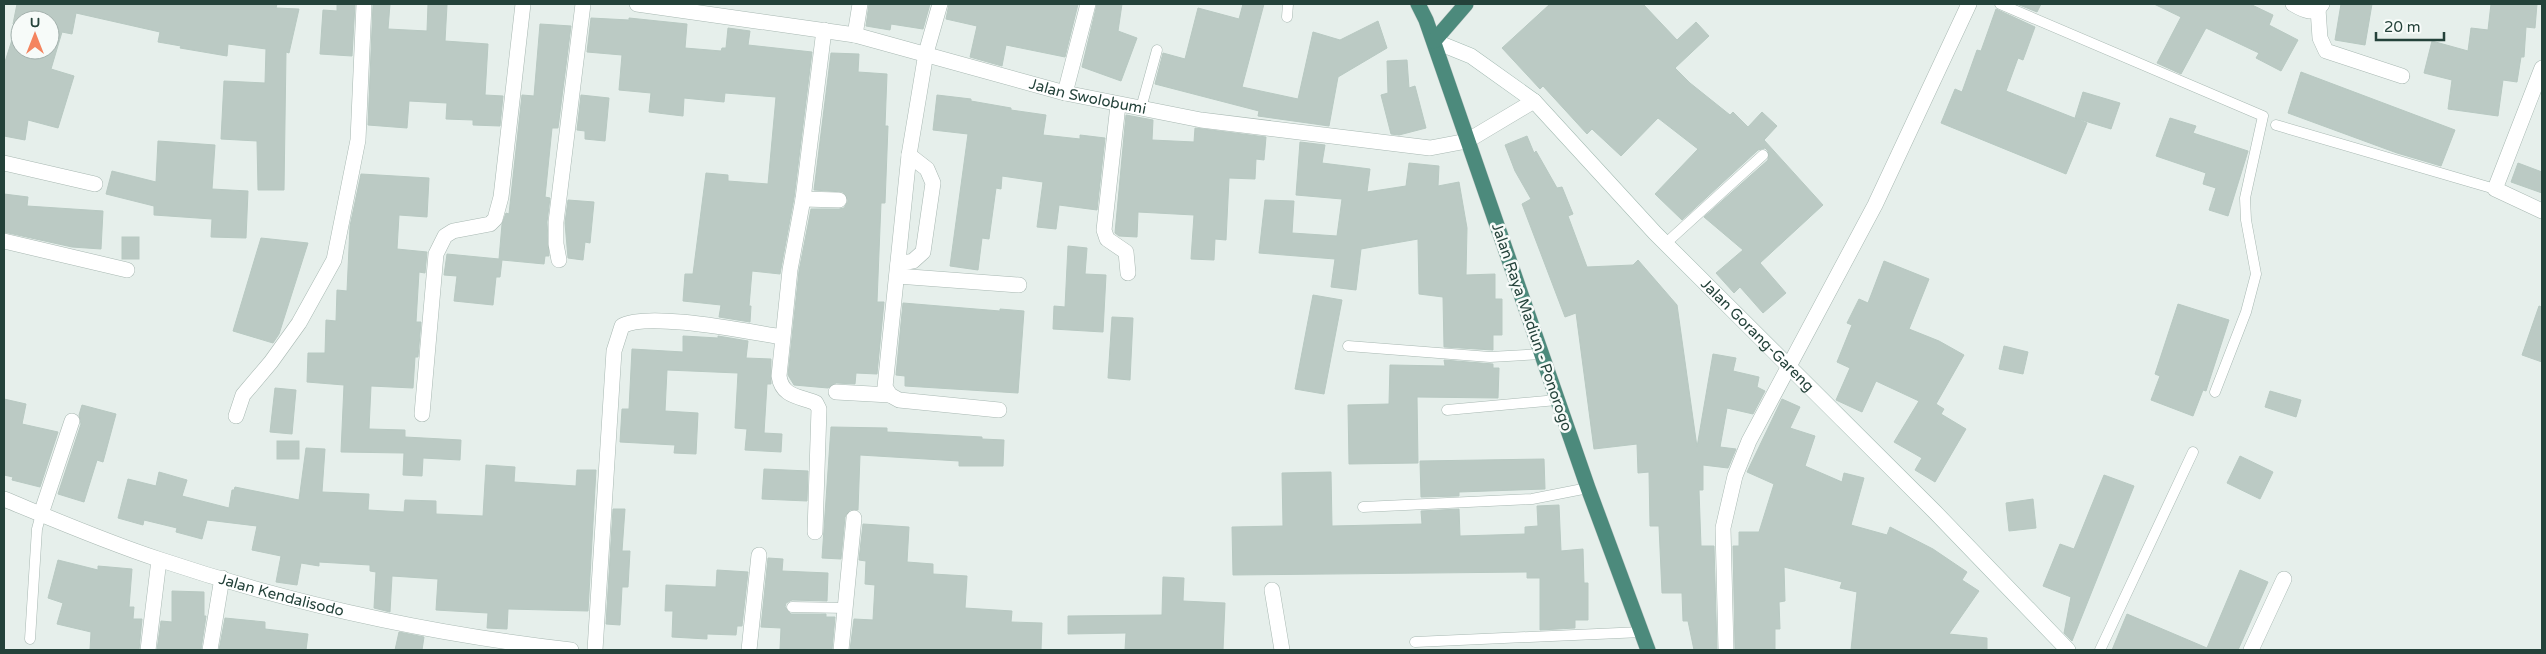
<svg xmlns="http://www.w3.org/2000/svg" width="2546" height="654" font-family="'Varela Round',sans-serif">
  <style>
    .building { fill: #bbcac4; stroke: #b8c9c2; fill-rule: evenodd }
    .lines { fill: none; stroke-linecap: round; stroke-linejoin: round }
    .service-casing { stroke: #a8b8b2; stroke-width: 11 }
    .minor-casing { stroke: #a8b8b2; stroke-width: 16 }
    .tertiary-casing { stroke: #a8b8b2; stroke-width: 16 }
    .secondary-casing { stroke: #a4bbb3; stroke-width: 16 }
    .trunk-casing { stroke: #c2cac8; stroke-width: 16 }
    .service { stroke: #fff; stroke-width: 10 }
    .minor { stroke: #fff; stroke-width: 15 }
    .tertiary { stroke: #fff; stroke-width: 15 }
    .secondary { stroke: #fff; stroke-width: 15 }
    .trunk { stroke: #4c8a7c; stroke-width: 15 }
    .labels { text-anchor: middle; dominant-baseline: central; stroke-width: 5; stroke-linejoin: round; paint-order: stroke }
    .street-label { font-size: 15px; fill: #24423a; stroke: #f7fbf9 }
  </style>
  <rect width="100%" height="100%" fill="#e6efeb"/>
  <!-- building -->
  <g class="building">
    <path d="M17 4H277L276 8 299 9 289 53 286 52 284 190H258L257 141 221 139 224 81 265 83 266 49 228 44 227 56 180 48 181 46 158 42 160 32 76 13 72 34 62 32 51 69 74 76 58 128 28 120 25 140 4 136V65L17 24H13ZM20 20H50V50H20Z"/>
    <polygon points="337,4 355,4 352,56 320,54 323,10 337,11"/>
    <polygon points="373,4 390,4 388,29 427,31 428,4 447,5 445,41 488,44 485,95 503,96 500,126 473,125 473,120 446,119 447,103 409,101 407,128 368,125"/>
    <polygon points="869,4 930,4 923,29 891,24 890,30 866,26"/>
    <polygon points="949,4 1078,4 1065,57 1006,45 1002,66 970,57 977,26 946,19"/>
    <polygon points="1097,4 1122,4 1118,31 1137,38 1121,81 1082,67"/>
    <polygon points="1243,4 1264,4 1242,87 1298,99 1313,32 1340,40 1378,21 1387,48 1338,77 1329,126 1258,116 1259,111 1155,84 1163,53 1185,59 1198,8 1239,19"/>
    <polygon points="1550,4 1643,4 1677,40 1696,22 1709,36 1675,68 1690,83 1730,115 1733,112 1748,127 1762,112 1777,126 1764,140 1823,205 1760,263 1786,293 1763,313 1740,287 1734,293 1716,273 1743,250 1704,217 1768,160 1768,151 1765,148 1758,150 1682,220 1655,194 1698,149 1658,118 1621,156 1592,129 1587,134 1543,86 1540,89 1502,48"/>
    <polygon points="2017,4 2041,4 2037,12"/>
    <polygon points="2154,4 2250,4 2273,15 2269,25 2298,40 2281,71 2256,58 2259,53 2206,28 2181,74 2157,63 2181,17"/>
    <polygon points="2341,4 2372,4 2365,45 2335,40"/>
    <polygon points="2491,4 2537,4 2535,28 2526,27 2524,57 2521,57 2517,82 2503,80 2498,116 2448,109 2452,80 2424,73 2432,41 2468,51 2471,28 2488,30"/>
    <polygon points="1996,9 2035,27 2023,60 2018,58 2006,91 2087,123 2066,174 1941,123 1955,89 1962,92 1977,50 1981,51"/>
    <polygon points="591,18 629,20 629,18 687,24 685,48 721,51 722,48 726,48 728,28 750,31 748,45 812,52 794,198 780,274 752,271 749,306 751,306 750,322 719,317 721,305 683,301 685,274 693,274 706,173 728,175 728,181 768,184 776,97 725,93 724,102 684,98 683,116 649,112 651,93 619,90 622,55 587,52"/>
    <polygon points="540,24 571,26 558,128 552,128 545,197 550,198 547,222 549,256 545,256 544,264 502,260 500,277 496,277 493,305 454,301 457,276 444,275 447,254 499,259 502,224 506,213 509,214 522,95 534,96"/>
    <polygon points="831,53 859,54 858,72 887,74 885,126 888,126 885,203 881,203 877,302 884,302 877,374 856,373 855,384 836,383 828,388 794,385 788,375 799,271 811,209 839,209 844,208 848,201 843,192 814,190"/>
    <polygon points="1407,60 1409,88 1415,86 1426,128 1399,135 1391,134 1381,95 1388,93 1387,61"/>
    <polygon points="2301,72 2455,130 2441,166 2397,153 2288,113"/>
    <polygon points="2083,92 2120,103 2111,129 2075,118"/>
    <polygon points="581,95 609,98 605,141 585,139 585,131 577,130"/>
    <polygon points="937,95 971,99 971,101 1011,108 1011,110 1046,115 1043,135 1080,139 1080,135 1105,138 1097,210 1059,205 1056,229 1037,227 1043,182 1002,176 1001,189 996,188 989,239 982,238 978,270 950,266 968,134 933,130"/>
    <polygon points="1126,115 1153,120 1152,140 1194,142 1195,128 1266,137 1264,160 1256,159 1255,179 1229,178 1226,240 1215,239 1214,260 1191,259 1194,215 1138,212 1137,237 1119,236 1115,233"/>
    <polygon points="2170,118 2196,126 2193,133 2248,151 2228,216 2209,210 2216,188 2203,184 2206,173 2156,156"/>
    <polygon points="1527,136 1534,153 1536,151 1557,188 1562,187 1573,214 1568,216 1587,267 1633,265 1638,260 1677,305 1697,447 1713,354 1736,358 1733,371 1759,377 1757,387 1765,391 1753,414 1727,408 1720,447 1736,449 1728,468 1703,465 1703,490 1699,490 1701,546 1714,546 1717,650 1694,650 1688,621 1683,621 1682,593 1662,593 1659,526 1650,526 1649,472 1638,473 1637,444 1594,449 1576,313 1565,317 1522,204 1531,199 1515,171 1505,145"/>
    <polygon points="158,141 215,145 212,189 248,191 246,238 211,237 212,219 154,215 154,206 106,194 112,171 156,182"/>
    <polygon points="1300,142 1325,145 1322,163 1370,169 1367,192 1406,186 1409,163 1439,166 1438,186 1459,182 1467,228 1466,275 1495,274 1495,299 1502,299 1502,335 1493,335 1493,350 1444,347 1443,297 1419,294 1418,239 1361,249 1356,290 1331,287 1335,259 1259,253 1265,200 1294,201 1292,233 1337,236 1342,199 1296,195"/>
    <polygon points="2518,163 2542,172 2542,193 2511,182"/>
    <polygon points="361,174 429,178 427,217 399,215 397,249 427,252 425,273 419,272 416,322 421,322 418,357 415,357 413,388 371,386 369,429 405,430 405,437 461,440 460,460 423,458 422,476 403,475 404,453 341,452 344,385 307,382 308,353 325,353 326,320 336,321 337,290 347,291 350,226"/>
    <polygon points="4,194 28,197 27,206 103,211 101,249 72,247 4,232"/>
    <polygon points="568,200 594,202 590,243 585,242 583,260 568,258 565,223"/>
    <rect x="122" y="237" width="17" height="22"/>
    <polygon points="261,238 308,243 279,334 273,343 233,331"/>
    <polygon points="1068,246 1087,248 1085,274 1106,275 1103,332 1053,329 1054,306 1065,307"/>
    <polygon points="1884,261 1929,279 1909,329 1939,341 1964,355 1936,404 1944,409 1941,414 1966,429 1935,482 1915,470 1922,458 1894,442 1919,401 1876,381 1862,412 1836,400 1850,368 1837,362 1852,325 1847,323 1859,299 1868,303"/>
    <polygon points="1313,295 1342,300 1324,394 1295,389"/>
    <polygon points="903,303 1000,311 1000,309 1024,311 1018,393 905,386 905,376 896,375"/>
    <polygon points="2178,304 2229,320 2206,391 2203,390 2193,416 2151,400 2160,376 2155,374"/>
    <polygon points="2539,306 2542,307 2542,362 2522,355"/>
    <polygon points="1112,317 1133,318 1130,380 1108,378"/>
    <polygon points="683,336 718,338 718,336 748,341 746,358 771,359 771,384 767,384 764,433 782,434 781,452 745,450 747,429 735,428 738,373 667,370 665,411 698,413 696,454 674,453 675,445 620,442 622,409 629,409 632,349 683,352"/>
    <polygon points="2004,346 2028,352 2023,374 1999,369"/>
    <polygon points="1444,360 1493,364 1493,368 1499,368 1498,398 1417,397 1418,463 1349,464 1348,405 1389,404 1390,365 1445,366"/>
    <polygon points="275,388 296,390 292,434 270,432"/>
    <polygon points="2270,391 2301,400 2296,417 2265,407"/>
    <polygon points="4,399 26,404 22,424 58,432 40,487 12,480 13,477 4,475"/>
    <polygon points="1782,399 1800,407 1790,428 1815,436 1805,466 1842,482 1844,473 1864,478 1851,525 1887,535 1890,527 1933,549 1967,572 1962,580 1979,591 1949,634 1987,638 1987,650 1851,650 1857,592 1840,588 1842,582 1784,567 1785,601 1779,602 1780,629 1775,629 1775,650 1735,650 1733,546 1739,546 1739,532 1759,532 1774,484 1747,472"/>
    <polygon points="82,405 116,414 103,462 97,460 84,502 58,494 81,424 79,415"/>
    <polygon points="831,427 887,428 887,432 982,437 982,439 1004,440 1003,466 959,466 959,461 860,455 858,510 850,510 845,517 841,559 822,558"/>
    <rect x="277" y="441" width="22" height="18"/>
    <polygon points="306,448 325,449 322,492 369,494 368,510 404,512 405,500 436,501 436,514 483,516 486,465 515,467 514,482 576,486 577,470 596,470 588,611 508,609 507,629 487,628 488,613 436,610 438,579 392,576 390,612 374,608 376,572 370,571 370,565 319,562 319,566 301,563 297,585 276,582 281,556 252,550 257,526 207,520 202,539 176,532 177,528 144,520 143,525 118,518 128,479 156,486 159,472 187,480 182,496 229,508 232,490 234,490 235,487 299,500"/>
    <polygon points="2240,456 2273,472 2260,499 2227,483"/>
    <polygon points="1544,459 1545,489 1459,492 1459,496 1421,497 1420,461"/>
    <polygon points="764,469 808,471 807,501 762,499"/>
    <polygon points="1331,472 1332,526 1422,524 1421,511 1459,509 1460,536 1525,534 1525,527 1538,526 1537,506 1559,505 1561,551 1583,549 1584,583 1588,583 1588,620 1575,620 1575,628 1540,630 1540,578 1527,578 1527,572 1233,575 1232,527 1283,526 1282,473"/>
    <polygon points="2104,475 2134,486 2072,641 2064,633 2071,597 2043,586 2060,544 2074,549"/>
    <polygon points="2033,499 2036,528 2009,531 2006,503"/>
    <polygon points="613,509 625,509 622,551 630,551 628,587 622,587 620,625 606,624"/>
    <polygon points="863,524 909,527 907,562 933,564 933,574 967,576 965,608 1012,611 1011,622 1042,623 1041,650 850,650 854,619 873,620 875,585 865,584 866,561 859,560"/>
    <polygon points="768,558 783,559 782,571 828,573 827,601 792,600 786,603 785,607 791,614 826,614 826,617 835,617 832,650 780,649 781,628 761,627"/>
    <polygon points="58,560 98,570 98,566 132,569 129,607 134,607 133,619 142,619 139,650 90,650 91,632 57,624 63,603 48,598"/>
    <polygon points="717,570 748,572 742,626 737,626 736,635 707,634 707,639 672,637 673,611 665,611 666,585 716,587"/>
    <polygon points="2240,570 2268,582 2238,650 2112,650 2127,614 2207,648"/>
    <polygon points="1163,577 1184,578 1183,601 1225,603 1223,650 1125,650 1126,633 1068,634 1068,616 1162,615"/>
    <polygon points="172,591 204,592 204,616 206,616 201,650 157,650 161,621 172,622"/>
    <polygon points="225,618 265,622 265,629 308,634 306,650 219,650"/>
    <polygon points="399,632 424,637 422,650 395,650"/>
  </g>
  <g class="lines">
    <!-- service casing -->
    <g class="service-casing">
      <g id="service">
        <polyline points="2000,4 2263,116 2245,198 2246,220 2256,274 2246,312 2215,392"/>
        <polyline points="1287,17 1288,4"/>
        <polyline points="1141,108 1157,50"/>
        <polyline points="2276,125 2495,189"/>
        <polyline points="1665,244 1763,155"/>
        <polyline points="1348,346 1490,357 1542,354"/>
        <polyline points="1447,410 1557,400"/>
        <polyline points="1363,507 1532,499 1588,488"/>
        <polyline points="792,607 847,608"/>
        <polyline points="30,639 37,529 41,514"/>
        <polyline points="1415,642 1642,632"/>
        <polyline points="2100,650 2193,452"/>
      </g>
    </g>
    <!-- minor casing -->
    <g class="minor-casing">
      <g id="minor">
        <path id="s1" d="M637 4 855 35 1065 93 1201 120 1430 148 1467 141 1534 101"/>
        <polyline points="940,4 926,53 909,155 885,387 890,395 899,400 999,410"/>
        <path d="M2293 4C2303 10 2314 16 2322 4"/>
        <polyline points="2318,9 2320,38 2326,51 2402,76"/>
        <polyline points="855,35 860,4"/>
        <polyline points="2542,68 2495,189 2542,211"/>
        <polyline points="1065,93 1088,4"/>
        <polyline points="1118,105 1104,230 1107,239 1126,252 1128,273"/>
        <polyline points="4,163 95,184"/>
        <polyline points="803,199 839,200"/>
        <polyline points="4,241 127,270"/>
        <polyline points="559,260 556,244 556,222 583,4"/>
        <polyline points="898,264 913,261 923,252 933,183 927,169 909,155"/>
        <polyline points="897,276 1019,285"/>
        <polyline points="836,392 890,395"/>
        <polyline points="422,414 436,254 445,236 453,231 490,224 495,219 501,197 523,4"/>
        <polyline points="236,416 243,395 271,362 299,323 334,260 358,140 364,4"/>
        <polyline points="41,514 72,421"/>
        <path d="M815 532 819 409 816 403C799 396 782 397 779 376L790 270 803 199 824 30"/>
        <polyline points="1272,590 1282,650"/>
        <polyline points="148,650 159,560"/>
        <polyline points="210,650 222,578"/>
        <path d="M595 650 614 351 622 326C648 311 749 332 782 337"/>
        <polyline points="749,650 759,555"/>
        <polyline points="841,650 854,518"/>
        <polyline points="2251,650 2284,579"/>
      </g>
    </g>
    <!-- tertiary casing -->
    <g class="tertiary-casing">
      <g id="tertiary">
        <path id="s2" d="M4 499C55 520 106 542 158 559 292 604 431 634 571 650"/>
        <polyline points="1726,650 1723,528 1735,476 1749,441 1875,205 1969,4"/>
      </g>
    </g>
    <!-- secondary casing -->
    <g class="secondary-casing">
      <g id="secondary">
        <path id="s3" d="M1434 41 1471 56 1534 101 1655 233 1935 512 2068 650"/>
      </g>
    </g>
    <!-- trunk casing -->
    <g class="trunk-casing">
      <g id="trunk">
        <polyline points="1418,4 1426,20 1588,488 1648,650"/>
        <polyline points="1434,41 1466,4"/>
      </g>
    </g>
    <!-- service -->
    <use href="#service" class="service"/>
    <!-- minor -->
    <use href="#minor" class="minor"/>
    <!-- tertiary -->
    <use href="#tertiary" class="tertiary"/>
    <!-- secondary -->
    <use href="#secondary" class="secondary"/>
    <!-- trunk -->
    <use href="#trunk" class="trunk"/>
  </g>
  <g class="labels">
    <!-- street labels -->
    <g class="street-label">
      <text stroke="none"><textPath href="#s1" startOffset="461">Jalan Swolobumi</textPath></text>
      <text transform="translate(1532 327) rotate(71)">Jalan Raya Madiun - Ponorogo</text>
      <text stroke="none"><textPath href="#s3" startOffset="441">Jalan Gorang-Gareng</textPath></text>
      <text stroke="none"><textPath href="#s2" startOffset="294">Jalan Kendalisodo</textPath></text>
    </g>
  </g>
  <!-- border -->
  <rect width="2546" height="654" fill="none" stroke="#24423a" stroke-width="10"/>
  <!-- north arrow -->
  <g transform="translate(35 35)"><circle r="24" fill="#f7fbf9" stroke="#a3b1ad"/>
  <path d="M0-4L9 19L0 12L-9 19Z" fill="#f4845f"/>
  <text y="-8" font-size="14" font-weight="bold" text-anchor="middle" fill="#24423a">U</text>
  </g>
  <!-- scale -->
  <path d="M2376 32v8h68v-8" fill="none" stroke="#24423a" stroke-width="2.5"/>
  <text x="2384" y="32" font-size="15" fill="#24423a" stroke="#f7fbf9" stroke-width="4" paint-order="stroke">20 m</text>
</svg>
